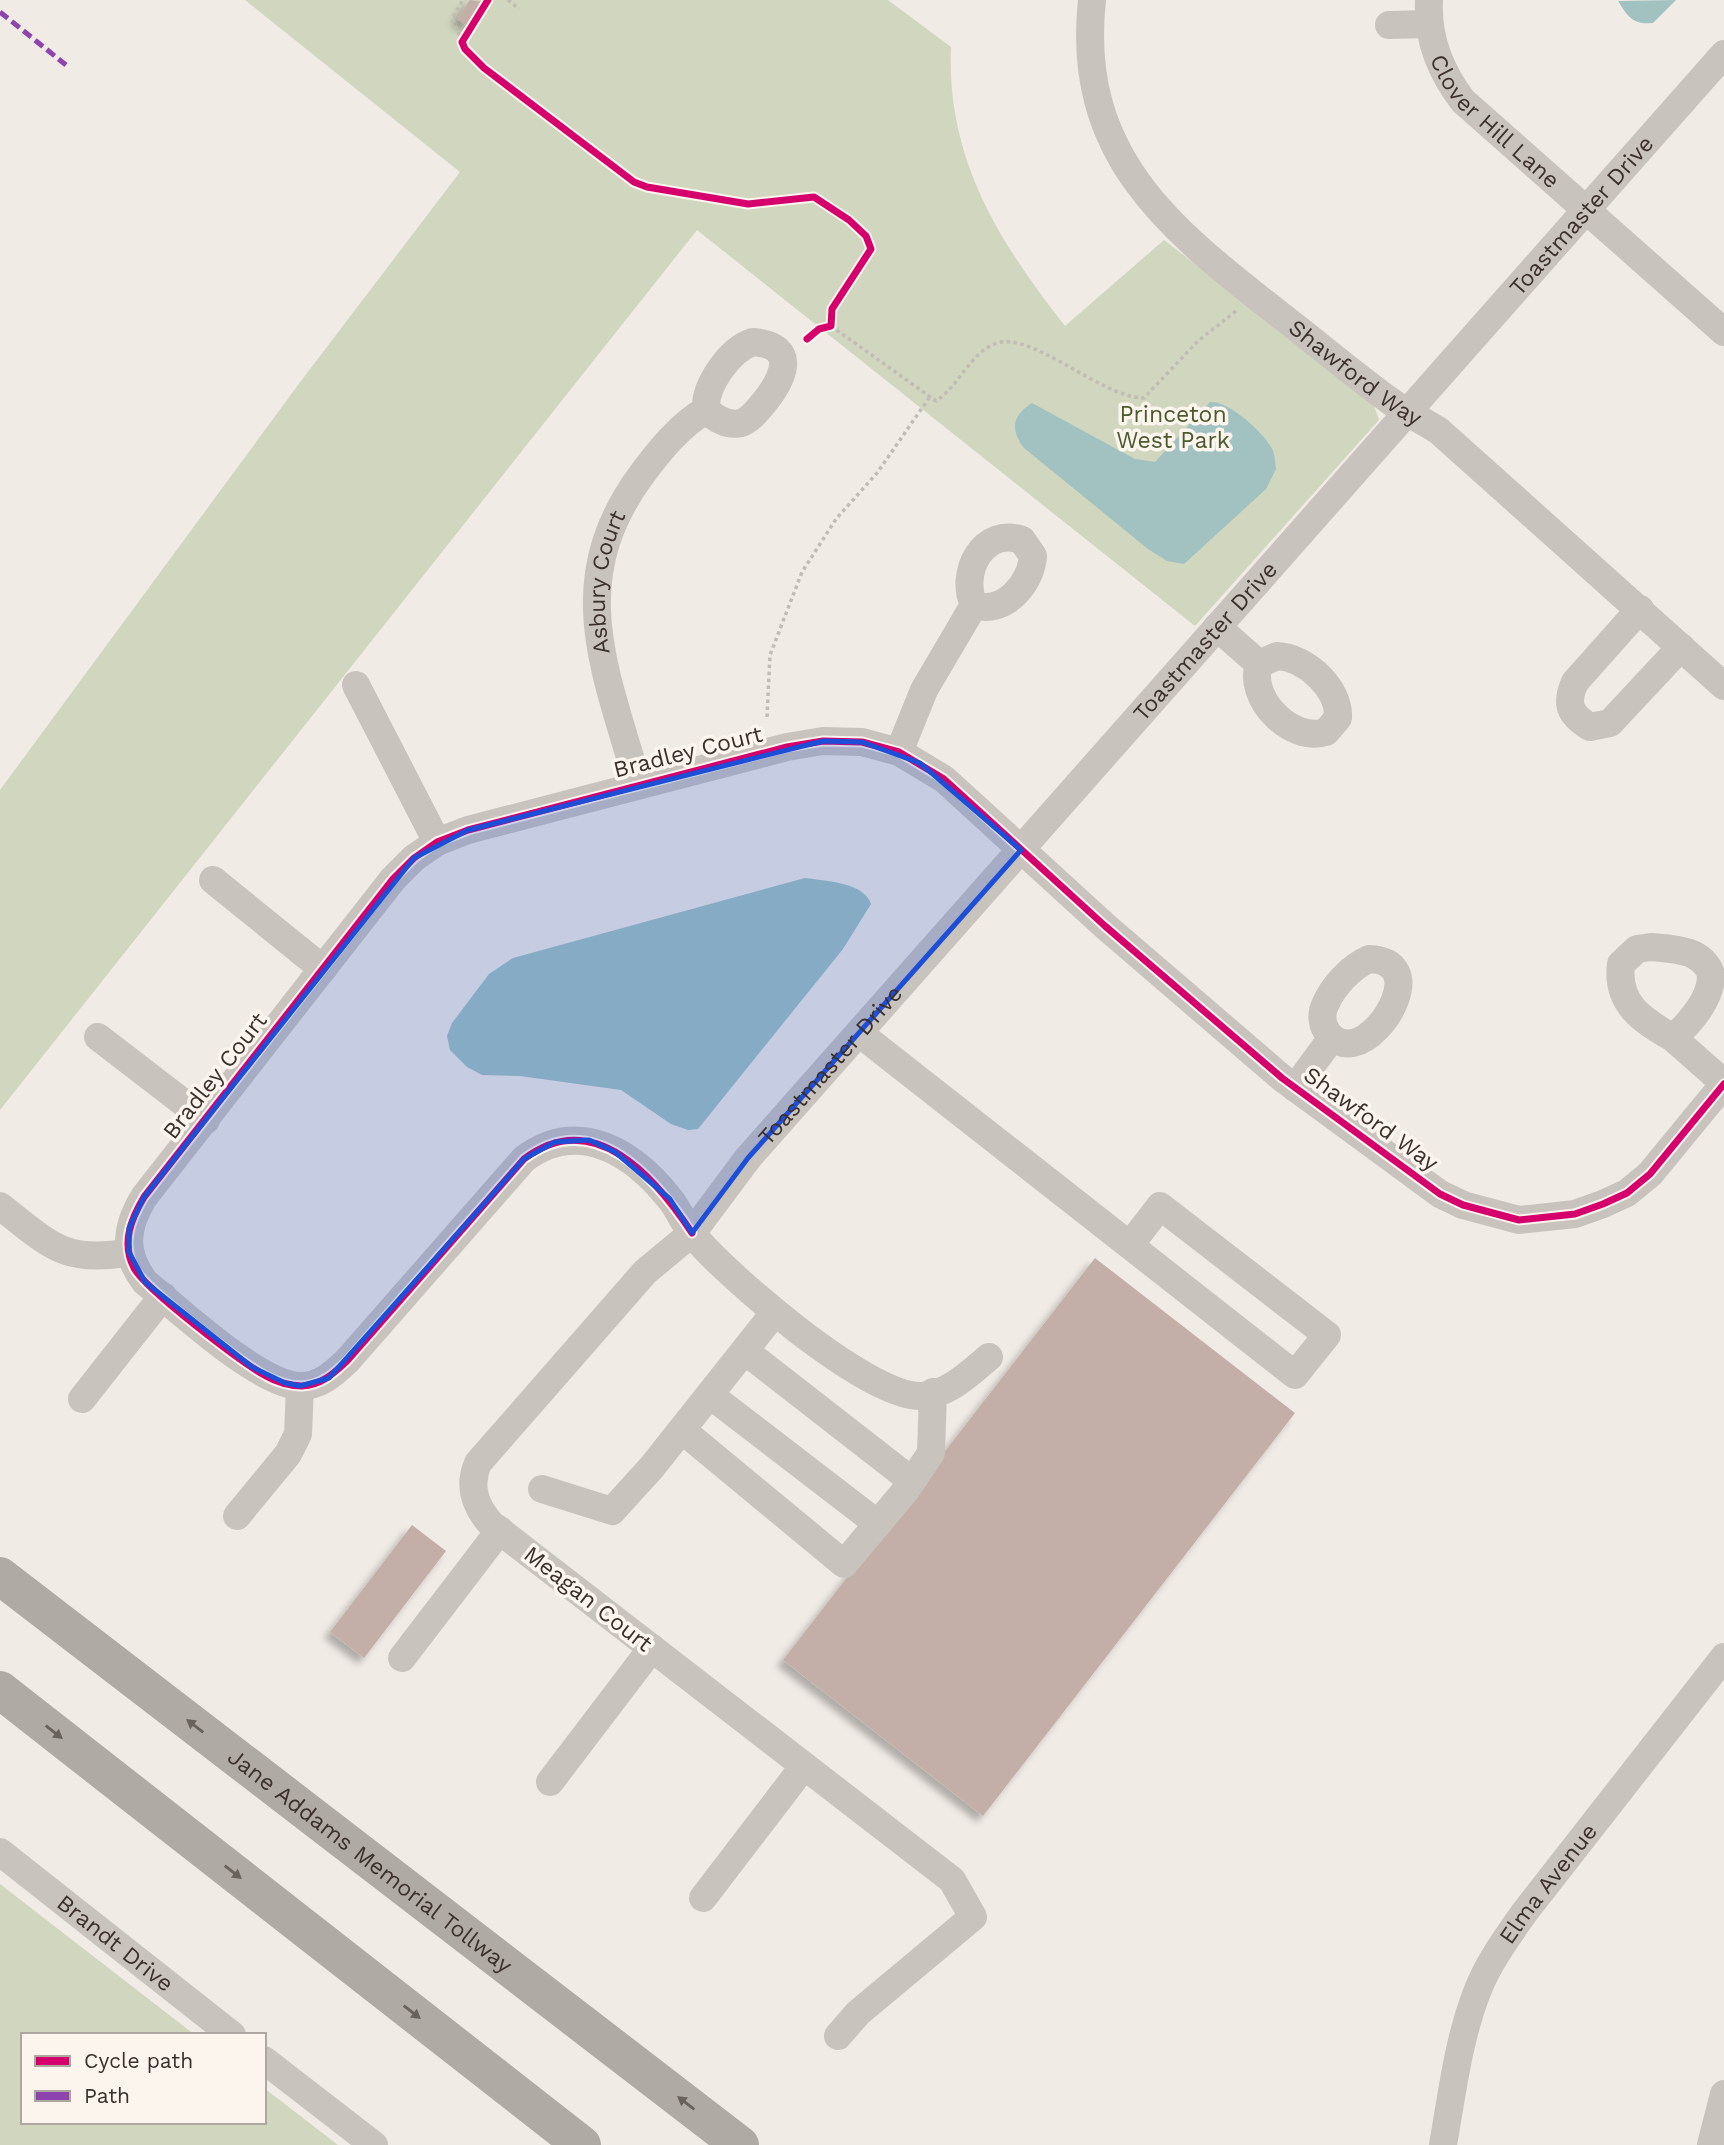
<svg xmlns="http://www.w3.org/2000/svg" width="1724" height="2145" font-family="'Work Sans',sans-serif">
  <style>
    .green { fill: #d1d6bf }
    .water { fill: #a1c2c1 }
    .building { fill: #c3afa7; filter: url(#shadow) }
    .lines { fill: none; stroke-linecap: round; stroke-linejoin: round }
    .path { stroke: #c2bbb6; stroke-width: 3.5; stroke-dasharray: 3.5 3.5; stroke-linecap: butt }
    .minor { stroke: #c9c3be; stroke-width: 28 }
    .highway { stroke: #afaaa4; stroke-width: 38 }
    .quiet { stroke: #8e44ad; stroke-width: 5; stroke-dasharray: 10 5; stroke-linecap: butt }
    .cycleway-casing { stroke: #fbf5ee; stroke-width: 11 }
    .cycleway { stroke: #d6006c; stroke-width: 7 }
    .oneway { fill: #69615b }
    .marked { fill: #1d4ed8; fill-opacity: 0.2; stroke: #1d4ed8; stroke-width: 5; stroke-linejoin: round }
    .labels { text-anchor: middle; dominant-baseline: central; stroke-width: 7; stroke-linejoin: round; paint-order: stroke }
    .street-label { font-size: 23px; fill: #3b302b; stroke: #fbf5ee }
    .park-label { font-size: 23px; fill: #4a5a2e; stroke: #fbf5ee }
  </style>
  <defs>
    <filter id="shadow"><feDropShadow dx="-6" dy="6" stdDeviation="3.5" flood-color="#0004"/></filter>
  </defs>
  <rect width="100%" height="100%" fill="#f0ebe5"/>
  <!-- green -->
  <g class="green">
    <path d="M245 0H888L951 47C946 158 999 242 1065 326L1164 240 1372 400 1379 420 1195 626 697 230 0 1110V790L301 381 460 172Z"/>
    <polygon points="0,1884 195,2035 23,2035 23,2122 264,2122 264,2088 338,2145 0,2145"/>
  </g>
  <!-- water -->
  <g class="water">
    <path d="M1676 0 1653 23C1633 25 1628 17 1618 1Z"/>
    <path d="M1210 402C1228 400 1263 432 1271 447 1275 453 1275 461 1276 469L1266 489 1184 564 1167 561 1148 549 1024 448C1010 429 1012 416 1032 403L1135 459 1155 462Z"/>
    <path d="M805 878C825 881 864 882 871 904L843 949 698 1129 688 1130 671 1124 621 1090 520 1076 482 1075 467 1067 450 1050 447 1036 452 1023 489 974 513 958Z"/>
  </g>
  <!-- building -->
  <g class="building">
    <polygon points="470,0 484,2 467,26 457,19"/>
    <polygon points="1095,1258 1295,1413 983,1816 783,1660"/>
    <polygon points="412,1525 446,1551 364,1658 330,1632"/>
  </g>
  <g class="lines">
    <!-- path -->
    <g class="path">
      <polyline points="508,0 519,9"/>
      <polyline points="462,42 452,18 463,0"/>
      <path d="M831 326 936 401C958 387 970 354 994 344 1029 328 1101 398 1144 398L1198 341 1236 311"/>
      <polyline points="767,717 770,655 802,572 836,519 877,473 929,398"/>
    </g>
    <!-- minor -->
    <g class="minor">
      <path id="s1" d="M1092 0C1075 156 1170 229 1280 315 1318 344 1355 376 1393 403 1408 414 1424 421 1439 431L1724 686"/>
      <path id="s2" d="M1429 0C1427 38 1440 71 1463 101L1724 332"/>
      <polyline points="1389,25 1429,24"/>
      <path d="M1640 609 1575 682C1565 704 1570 715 1590 727L1610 723 1681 647"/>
      <polyline points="1217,627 1259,664"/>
      <path d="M1277 656C1306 657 1340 689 1338 718L1326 732C1291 743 1247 698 1259 664Z"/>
      <polyline points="356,685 437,842"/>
      <path d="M899 752 924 690 974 605C959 573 983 526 1022 540L1033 556C1031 584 1004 615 974 605"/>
      <path id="s3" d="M638 784C605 669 563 581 642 474 660 450 680 425 706 410 704 386 730 349 753 342 801 346 782 381 762 405 756 412 750 420 741 423 728 426 716 419 706 410"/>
      <polyline points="213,880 323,969"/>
      <path d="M1651 947C1674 949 1702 949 1711 974 1712 998 1690 1023 1673 1038 1642 1020 1616 1004 1621 964L1637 949Z"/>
      <path d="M1369 959C1428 961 1385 1037 1353 1043 1332 1047 1316 1025 1325 1005 1333 986 1351 967 1369 959Z"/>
      <polyline points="859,1033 1295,1375 1327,1335 1160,1206 1130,1245"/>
      <polyline points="98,1037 206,1120"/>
      <polyline points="1673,1038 1724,1083"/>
      <polyline points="1295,1088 1331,1039"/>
      <path d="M0 1206C48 1243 64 1265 129 1252"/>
      <polyline points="745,1351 912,1481"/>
      <path d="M989 1357C970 1373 948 1395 921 1396 867 1397 728 1277 693 1235 684 1224 679 1210 670 1199 633 1152 578 1118 524 1159L347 1361C334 1373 321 1386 301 1386 260 1386 178 1309 145 1282 123 1253 125 1228 144 1197L393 879 414 858 437 842 468 830 787 747 823 741 862 742 899 752 944 779 1105 926 1282 1078 1440 1194 1463 1205 1519 1220 1575 1214 1603 1204 1627 1193 1650 1174 1724 1084"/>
      <polyline points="710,1395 878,1524"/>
      <polyline points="82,1399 163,1296"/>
      <polyline points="682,1430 844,1564 906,1490 931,1453 933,1392"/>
      <polyline points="542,1489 612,1511 652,1467 775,1312"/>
      <polyline points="237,1516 288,1454 298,1434 300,1386"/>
      <polyline points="402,1658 500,1530"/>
      <polyline points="550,1782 652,1648"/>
      <path id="s4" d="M0 1852 232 2035"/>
      <polyline points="703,1898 804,1766"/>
      <path id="s5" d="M838 2036 858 2013 973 1917 952 1880 491 1524C475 1506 468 1486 478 1463L645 1272 692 1233 748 1158 1724 54"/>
      <polyline points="264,2060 374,2145"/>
      <path id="s6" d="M1443 2145C1452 2094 1458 2041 1477 1992 1488 1963 1506 1939 1524 1913L1724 1657"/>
      <polyline points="1711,2145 1724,2094"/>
    </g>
    <!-- highway -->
    <g class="highway">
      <path id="s7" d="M0 1576 740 2145"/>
      <polyline points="0,1690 582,2145"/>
    </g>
    <!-- quiet -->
    <polyline class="quiet" points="0,12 66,65"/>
    <!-- cycleway casing -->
    <g class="cycleway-casing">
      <g id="cycleway">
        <polyline points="488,0 462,42 465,49 484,68 634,182 647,187 748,204 814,197 849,220 866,236 871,249 832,309 831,326 819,329 807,339"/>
        <path d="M692 1233C655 1177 594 1106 524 1159L347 1361C334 1373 322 1385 302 1386 291 1386 276 1382 266 1376 242 1363 145 1289 134 1268 121 1243 131 1219 144 1197L393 879 414 858 437 842 468 830 787 747 823 741 862 742 899 752 944 779 1105 926 1282 1078 1440 1194 1463 1205 1519 1220 1575 1214 1603 1204 1627 1193 1650 1174 1724 1084"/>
      </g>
    </g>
    <!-- cycleway -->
    <use href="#cycleway" class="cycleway"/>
  </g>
  <!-- one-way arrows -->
  <defs><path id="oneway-solid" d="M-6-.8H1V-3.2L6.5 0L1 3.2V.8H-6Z" transform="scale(1.75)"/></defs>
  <g class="oneway">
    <use href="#oneway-solid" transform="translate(195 1726) rotate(-142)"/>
    <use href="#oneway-solid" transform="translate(54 1732) rotate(38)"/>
    <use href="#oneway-solid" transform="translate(233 1872) rotate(38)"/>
    <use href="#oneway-solid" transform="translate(412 2012) rotate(38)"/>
    <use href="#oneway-solid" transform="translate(686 2103) rotate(-142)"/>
  </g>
  <!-- marked area -->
  <path class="marked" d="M823 741 862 742 920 763 1021 850 748 1158 692 1233 670 1199 615 1152 589 1140 555 1142 524 1159 329 1378 300 1386 285 1383 252 1367 145 1282 129 1252V1228L144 1197 414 858 468 830Z"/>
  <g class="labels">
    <!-- street labels -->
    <g class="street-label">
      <text stroke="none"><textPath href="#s2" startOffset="145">Clover Hill Lane</textPath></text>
      <text stroke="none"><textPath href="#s5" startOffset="2538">Toastmaster Drive</textPath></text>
      <text stroke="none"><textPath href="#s1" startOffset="483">Shawford Way</textPath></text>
      <text stroke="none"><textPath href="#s3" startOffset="208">Asbury Court</textPath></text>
      <text stroke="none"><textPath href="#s5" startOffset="1970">Toastmaster Drive</textPath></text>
      <text transform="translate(688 752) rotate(-14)">Bradley Court</text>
      <text stroke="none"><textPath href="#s5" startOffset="1404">Toastmaster Drive</textPath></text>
      <text transform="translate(215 1076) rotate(-52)">Bradley Court</text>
      <text transform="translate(1371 1119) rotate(36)">Shawford Way</text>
      <text transform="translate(588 1599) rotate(38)">Meagan Court</text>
      <text stroke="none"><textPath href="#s7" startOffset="467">Jane Addams Memorial Tollway</textPath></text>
      <text stroke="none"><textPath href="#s6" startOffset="287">Elma Avenue</textPath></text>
      <text stroke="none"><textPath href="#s4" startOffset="147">Brandt Drive</textPath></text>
    </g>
    <!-- park labels -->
    <g class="park-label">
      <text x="1173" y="414">Princeton<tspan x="1173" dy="26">West Park</tspan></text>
    </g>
  </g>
  <!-- legend -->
  <rect x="21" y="2033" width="245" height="91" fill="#fbf5ee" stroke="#aea6a0" stroke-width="2"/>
  <rect x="35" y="2056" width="35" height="10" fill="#d6006c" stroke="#aea6a0" stroke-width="2"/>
  <text x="84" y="2068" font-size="21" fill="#3b302b">Cycle path</text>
  <rect x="35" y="2091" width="35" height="10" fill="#8e44ad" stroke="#aea6a0" stroke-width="2"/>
  <text x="84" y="2103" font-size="21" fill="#3b302b">Path</text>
</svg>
